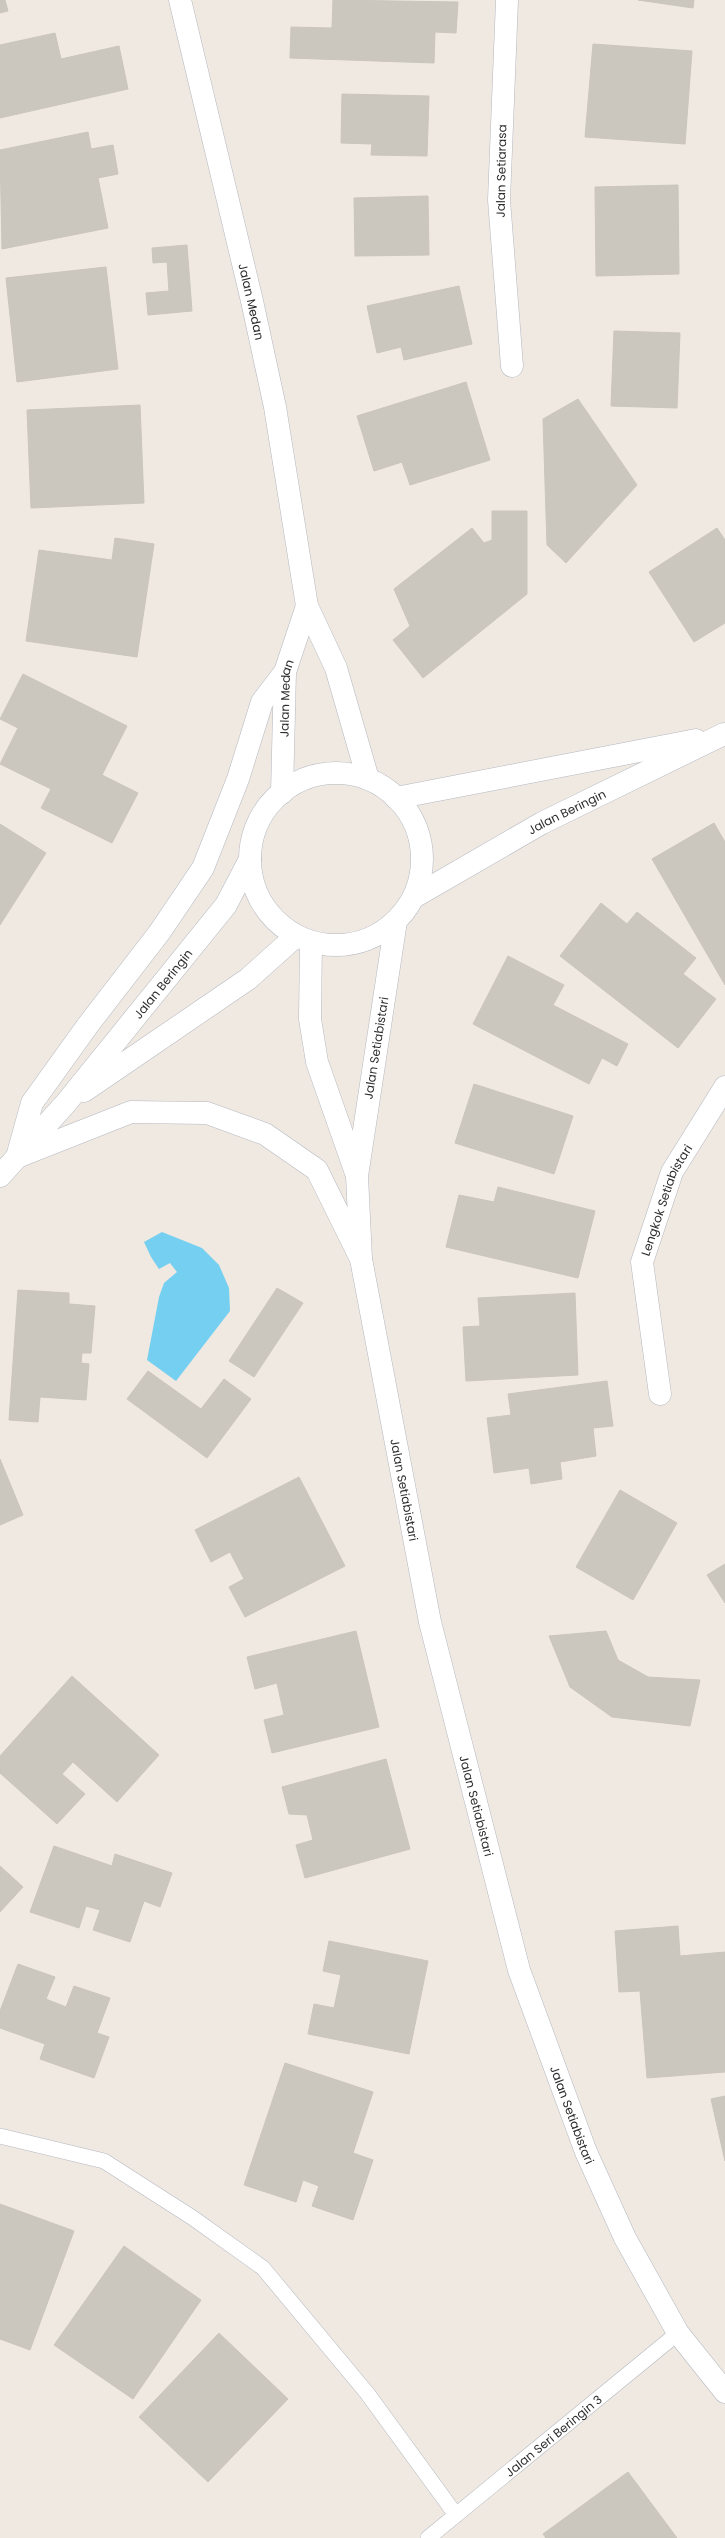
<svg xmlns="http://www.w3.org/2000/svg" width="725" height="2538" font-family="Poppins,sans-serif">
  <style>
    .water { fill: #75cff0 }
    .building { fill: #cbc7bf; stroke: #cbc5ba }
    .lines { fill: none; stroke-linecap: round; stroke-linejoin: round }
    .service-casing { stroke: #b4b7c1; stroke-width: 16 }
    .minor-casing { stroke: #b4b7c1; stroke-width: 23 }
    .tertiary-casing { stroke: #b4b7c1; stroke-width: 23 }
    .service { stroke: #fff; stroke-width: 15 }
    .minor { stroke: #fff; stroke-width: 22 }
    .tertiary { stroke: #fff; stroke-width: 22 }
    .labels { text-anchor: middle; dominant-baseline: central; stroke-width: 4; stroke-linejoin: round; paint-order: stroke }
    .street-label { font-size: 12px; fill: #2e2e2e; stroke: #fff }
  </style>
  <rect width="100%" height="100%" fill="#efe9e1"/>
  <!-- water -->
  <polygon class="water" points="162,1232 202,1248 219,1265 229,1288 230,1311 176,1381 147,1360 159,1297 164,1283 177,1272 170,1263 159,1269 151,1257 144,1242"/>
  <!-- building -->
  <g class="building">
    <polygon points="0,0 5,0 8,11 0,13"/>
    <polygon points="333,0 458,2 456,33 435,32 434,63 290,58 291,27 332,28"/>
    <polygon points="638,0 694,0 693,8"/>
    <polygon points="55,33 61,59 119,46 128,89 0,118 0,45"/>
    <polygon points="593,44 692,51 685,144 585,137"/>
    <polygon points="342,94 429,96 427,156 371,155 372,144 341,143"/>
    <polygon points="88,132 91,149 113,145 118,174 98,178 108,228 2,249 0,150"/>
    <polygon points="678,185 679,274 596,276 595,187"/>
    <polygon points="428,196 429,255 355,256 354,198"/>
    <polygon points="187,245 192,311 148,315 146,293 169,291 167,262 153,263 152,248"/>
    <polygon points="106,267 118,369 17,382 6,278"/>
    <polygon points="459,286 472,344 404,360 401,347 377,353 367,306"/>
    <polygon points="614,331 680,333 677,408 611,406"/>
    <polygon points="466,382 490,460 410,485 402,462 374,471 357,416"/>
    <polygon points="578,399 637,485 566,563 547,545 543,419"/>
    <polygon points="140,405 144,503 31,508 27,410"/>
    <polygon points="492,511 527,511 527,594 423,678 393,640 410,626 394,589 472,528 484,543 492,540"/>
    <polygon points="717,528 725,540 725,623 694,642 649,572"/>
    <polygon points="115,538 154,544 137,657 26,641 39,550 112,560"/>
    <polygon points="23,674 127,726 102,775 138,793 112,843 41,808 51,789 0,764 18,728 0,719"/>
    <polygon points="714,823 725,842 725,985 652,859"/>
    <polygon points="0,824 46,853 0,925"/>
    <polygon points="601,903 627,924 637,912 696,958 683,974 716,999 678,1048 560,956"/>
    <polygon points="508,956 564,985 553,1005 628,1044 617,1066 602,1058 589,1084 473,1024"/>
    <polygon points="474,1084 573,1116 554,1174 455,1143"/>
    <polygon points="498,1187 595,1211 578,1278 446,1247 459,1195 494,1202"/>
    <polygon points="277,1288 303,1303 254,1377 229,1361"/>
    <polygon points="18,1290 69,1293 69,1304 95,1306 91,1353 82,1353 81,1363 89,1364 86,1400 40,1397 38,1422 9,1420"/>
    <polygon points="575,1293 578,1375 466,1381 463,1327 480,1326 478,1298"/>
    <polygon points="148,1371 201,1409 224,1379 251,1399 207,1458 127,1399"/>
    <polygon points="607,1381 613,1426 593,1428 596,1456 560,1462 562,1479 531,1484 529,1468 494,1473 487,1418 511,1415 508,1394"/>
    <polygon points="0,1459 23,1515 0,1525"/>
    <polygon points="299,1477 345,1566 245,1617 229,1587 244,1579 230,1552 211,1562 195,1530"/>
    <polygon points="620,1490 677,1523 633,1600 576,1567"/>
    <polygon points="725,1564 725,1603 707,1575"/>
    <polygon points="356,1631 379,1727 272,1753 264,1720 284,1715 277,1683 255,1689 247,1657"/>
    <polygon points="606,1631 618,1660 648,1677 700,1680 690,1726 612,1717 570,1687 549,1636"/>
    <polygon points="72,1676 159,1755 117,1802 73,1762 62,1774 85,1794 57,1824 0,1773 0,1756"/>
    <polygon points="386,1759 410,1849 305,1878 296,1845 313,1840 307,1815 289,1814 282,1787"/>
    <polygon points="54,1846 112,1866 115,1854 172,1873 160,1907 144,1901 130,1942 93,1930 100,1910 86,1906 79,1928 30,1912"/>
    <polygon points="0,1866 23,1887 0,1912"/>
    <polygon points="678,1926 680,1956 725,1952 725,2072 647,2078 640,1991 619,1992 615,1931"/>
    <polygon points="329,1941 428,1961 409,2054 308,2034 314,2004 334,2008 341,1975 323,1971"/>
    <polygon points="18,1964 55,1977 46,1999 66,2007 74,1986 110,1998 97,2033 109,2037 94,2078 40,2059 45,2044 0,2028 0,2011"/>
    <polygon points="285,2063 373,2092 353,2153 373,2160 353,2220 312,2206 319,2186 303,2180 296,2202 244,2185"/>
    <polygon points="725,2096 725,2161 711,2099"/>
    <polygon points="0,2204 74,2231 30,2350 0,2339"/>
    <polygon points="124,2246 201,2300 133,2399 54,2345"/>
    <polygon points="219,2333 288,2399 208,2482 139,2417"/>
    <polygon points="628,2472 677,2538 546,2538 543,2534"/>
  </g>
  <g class="lines">
    <!-- service casing -->
    <g class="service-casing">
      <g id="service">
        <polyline points="0,2136 104,2161 193,2218 263,2268 367,2393 456,2515"/>
        <path id="s1" d="M428 2538 678 2333"/>
      </g>
    </g>
    <!-- minor casing -->
    <g class="minor-casing">
      <g id="minor">
        <path id="s2" d="M180 0 252 301 275 407 307 606 336 668 368 779"/>
        <polyline points="507,0 499,200 512,366"/>
        <path id="s3" d="M282 793 285 672 307 606"/>
        <path id="s4" d="M396 921 357 1176 361 1259 430 1622 519 1970 586 2152 625 2238 678 2333 725 2392"/>
        <polyline points="311,942 310,1019 317,1062 356,1173"/>
        <path id="s5" d="M660 1394 642 1262 672 1172 725 1087"/>
      </g>
    </g>
    <!-- tertiary casing -->
    <g class="tertiary-casing">
      <g id="tertiary">
        <circle cx="336" cy="859" r="86"/>
        <polyline points="396,798 696,740"/>
        <path id="s6" d="M414 897 542 823 724 734"/>
        <polyline points="84,1091 248,979 296,936"/>
        <polyline points="17,1157 32,1103 88,1025 159,933 203,868 238,779 262,702 285,672"/>
        <polyline points="17,1157 131,1112 207,1113 265,1134 317,1170 361,1259"/>
        <path id="s7" d="M0 1176 66 1103 226 905 250 859"/>
      </g>
    </g>
    <!-- service -->
    <use href="#service" class="service"/>
    <!-- minor -->
    <use href="#minor" class="minor"/>
    <!-- tertiary -->
    <use href="#tertiary" class="tertiary"/>
  </g>
  <g class="labels">
    <!-- street labels -->
    <g class="street-label">
      <text transform="translate(501 171) rotate(-89)">Jalan Setiarasa</text>
      <text stroke="none"><textPath href="#s2" startOffset="310">Jalan Medan</textPath></text>
      <text stroke="none"><textPath href="#s3" startOffset="95">Jalan Medan</textPath></text>
      <text stroke="none"><textPath href="#s6" startOffset="175">Jalan Beringin</textPath></text>
      <text stroke="none"><textPath href="#s7" startOffset="252">Jalan Beringin</textPath></text>
      <text transform="translate(376 1048) rotate(-81)">Jalan Setiabistari</text>
      <text stroke="none"><textPath href="#s5" startOffset="200">Lengkok Setiabistari</textPath></text>
      <text stroke="none"><textPath href="#s4" startOffset="576">Jalan Setiabistari</textPath></text>
      <text stroke="none"><textPath href="#s4" startOffset="900">Jalan Setiabistari</textPath></text>
      <text stroke="none"><textPath href="#s4" startOffset="1224">Jalan Setiabistari</textPath></text>
      <text stroke="none"><textPath href="#s1" startOffset="162">Jalan Seri Beringin 3</textPath></text>
    </g>
  </g>
</svg>
